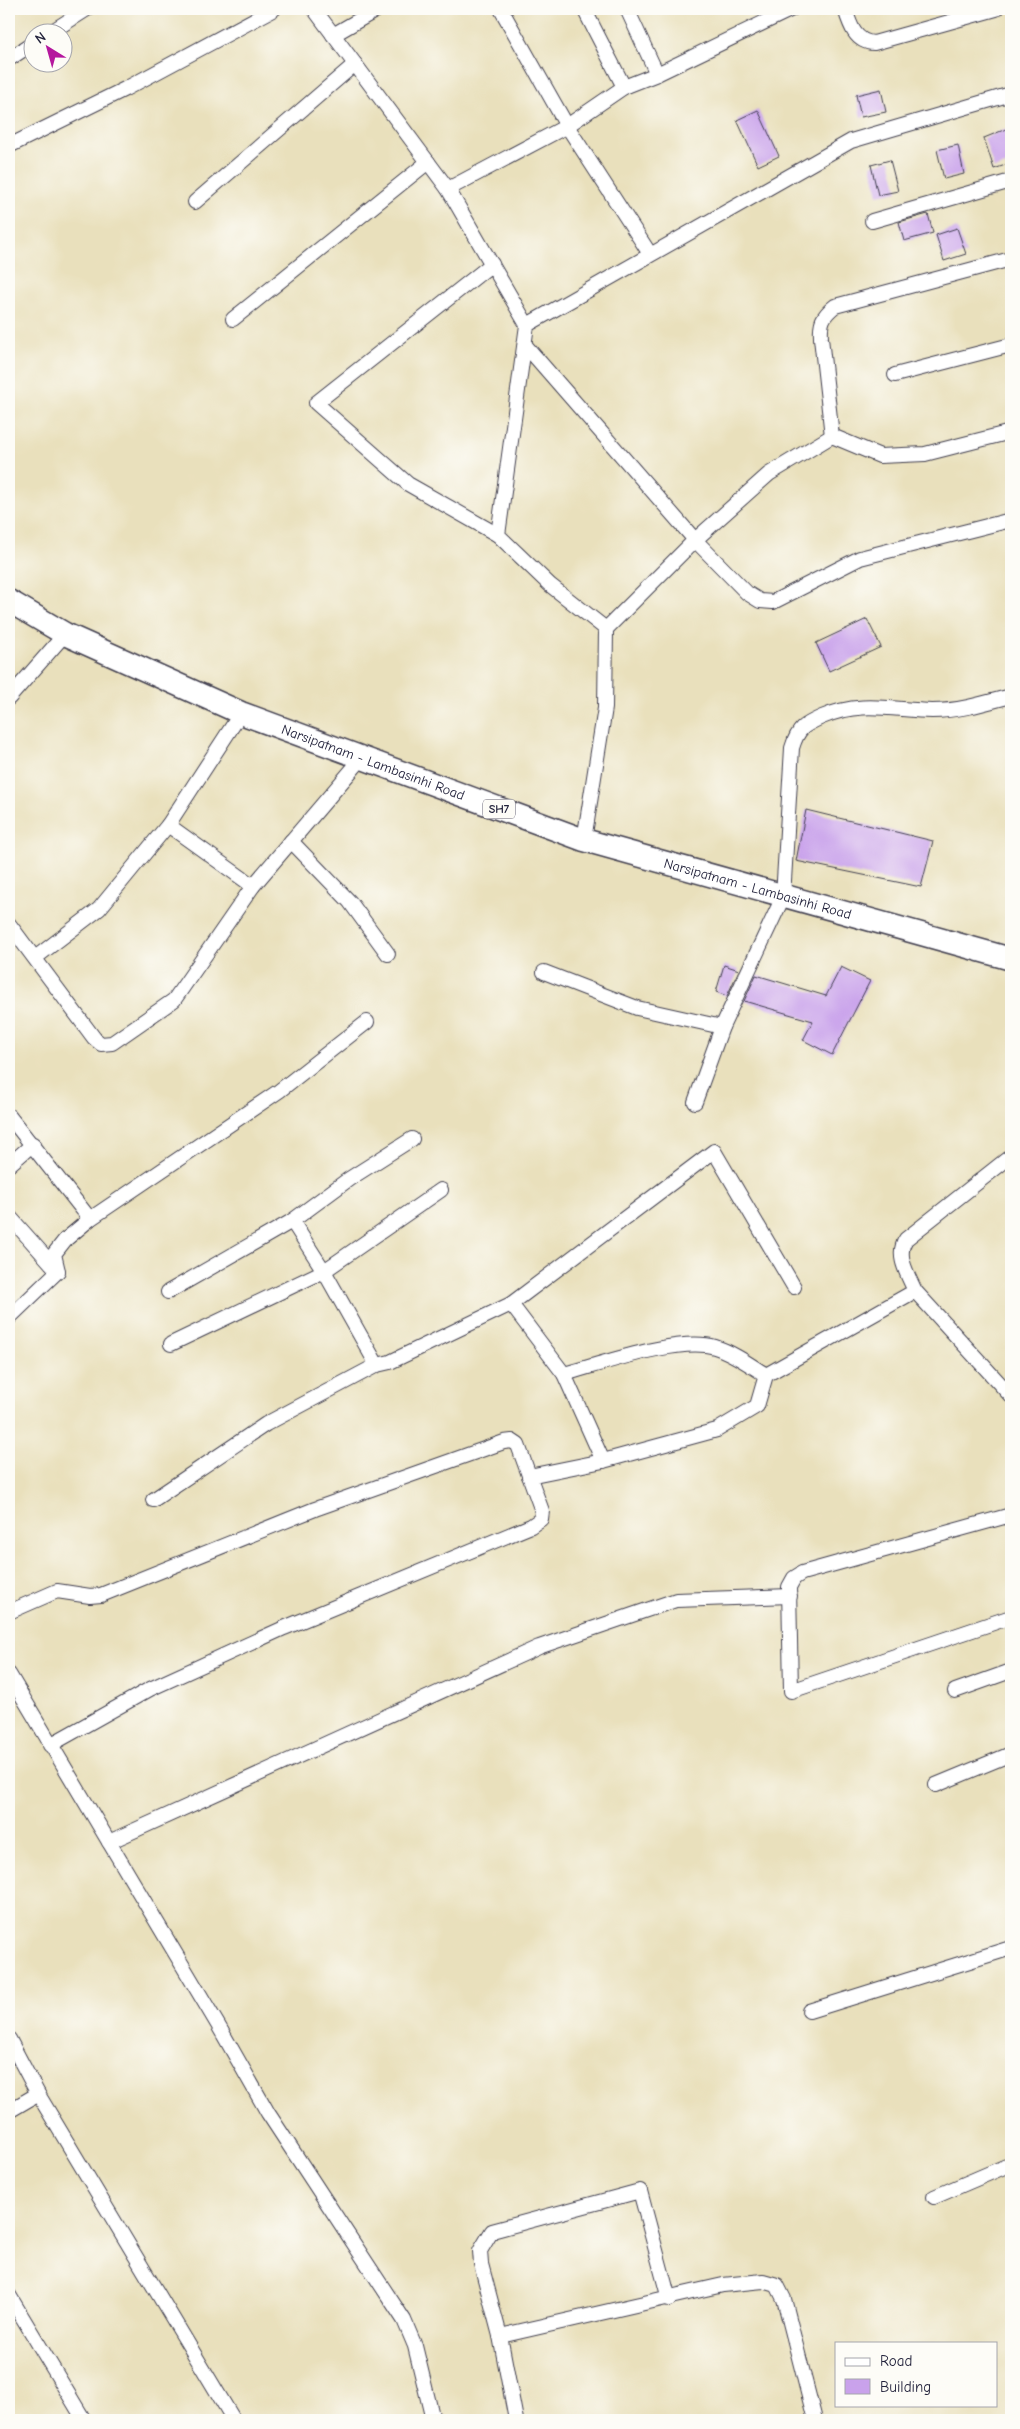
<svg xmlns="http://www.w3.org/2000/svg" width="1020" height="2429" font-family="'Comic Neue',sans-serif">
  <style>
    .building { fill: #c9a2eb }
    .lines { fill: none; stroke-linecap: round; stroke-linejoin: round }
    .minor-casing { stroke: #403e4e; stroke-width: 16 }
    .primary-casing { stroke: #403e4e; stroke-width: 25 }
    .minor { stroke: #fff; stroke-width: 14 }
    .primary { stroke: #fff; stroke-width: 22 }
    .labels { text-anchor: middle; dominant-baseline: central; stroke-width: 4; stroke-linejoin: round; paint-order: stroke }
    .shield { fill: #fdfcf7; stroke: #646373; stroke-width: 1 }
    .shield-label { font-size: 12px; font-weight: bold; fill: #22223b }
    .street-label { font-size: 14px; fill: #22223b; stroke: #fdfcf7 }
  </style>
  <rect width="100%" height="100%" fill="#fdfcf7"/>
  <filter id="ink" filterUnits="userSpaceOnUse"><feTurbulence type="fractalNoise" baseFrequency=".02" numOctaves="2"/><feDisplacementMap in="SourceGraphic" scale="10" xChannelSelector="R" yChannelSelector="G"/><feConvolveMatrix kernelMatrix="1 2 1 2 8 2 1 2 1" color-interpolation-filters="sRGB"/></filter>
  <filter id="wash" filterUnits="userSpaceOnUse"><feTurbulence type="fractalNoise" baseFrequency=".0096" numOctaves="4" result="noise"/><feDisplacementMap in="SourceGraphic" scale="20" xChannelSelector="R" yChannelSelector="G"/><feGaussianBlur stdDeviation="1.12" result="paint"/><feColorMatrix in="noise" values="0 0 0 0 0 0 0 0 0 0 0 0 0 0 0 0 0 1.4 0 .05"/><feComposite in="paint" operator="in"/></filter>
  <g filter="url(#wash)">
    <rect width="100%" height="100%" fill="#e9e0bc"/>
    <g id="blocks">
      <!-- building -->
      <g class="building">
        <polygon points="881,89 886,112 861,117 856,95"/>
        <polygon points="758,110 779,156 758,166 737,120"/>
        <polygon points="1011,127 1011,163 994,169 984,138"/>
        <polygon points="958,145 964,174 944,179 937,150"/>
        <polygon points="890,160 898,191 878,195 871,165"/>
        <polygon points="928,214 933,233 904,241 899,222"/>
        <polygon points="957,228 966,254 944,261 936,235"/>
        <polygon points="867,619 881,647 829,671 816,643"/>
        <polygon points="806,810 933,841 921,887 796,861"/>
        <polygon points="724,965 739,970 727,996 716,992"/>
        <polygon points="841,967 870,981 832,1055 803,1040 813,1021 744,1001 756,975 826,996"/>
      </g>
    </g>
  </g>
  <g filter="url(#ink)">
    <use href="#blocks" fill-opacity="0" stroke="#403e4e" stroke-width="1"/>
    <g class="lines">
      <!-- minor casing -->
      <g class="minor-casing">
        <g id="minor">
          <polyline points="314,9 448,189 527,325 498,535 550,585 606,629 605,708 584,840"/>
          <polyline points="584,9 624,87"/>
          <polyline points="627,9 657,74"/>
          <path d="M845 9C850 25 855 42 874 43L996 9"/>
          <polyline points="502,11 567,126 650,254"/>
          <polyline points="51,32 87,9"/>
          <polyline points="333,35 378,9"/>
          <polyline points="9,59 32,44"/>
          <polyline points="9,146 125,89 274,9"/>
          <polyline points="448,189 567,126 624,87 657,74 792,9"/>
          <polyline points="195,202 355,64"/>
          <polyline points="872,221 1011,181"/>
          <polyline points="492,264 316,403 408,484 498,535"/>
          <polyline points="233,319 428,162"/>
          <polyline points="527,325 851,141 1011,94"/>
          <polyline points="525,345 695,540 747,593 760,601 773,602 860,558 1011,520"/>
          <polyline points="895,375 1011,345"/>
          <path d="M832 436 821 338C820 323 822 316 835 306L1011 259"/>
          <polyline points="832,436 880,456 925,454 1011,432"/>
          <polyline points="606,629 695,540 769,474 832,436"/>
          <polyline points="9,698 65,634"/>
          <polyline points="168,825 253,886"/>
          <polyline points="291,841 350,902 388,954"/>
          <polyline points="9,924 94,1038 101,1044 112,1043 174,1000 253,886 363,757"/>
          <polyline points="35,958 99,909 168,825 241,713"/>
          <polyline points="544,972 637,1008 722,1027"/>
          <path d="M695 1102 722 1027 783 897 792 748C798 728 804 725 822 717 861 700 892 710 932 711 959 711 985 703 1011 696"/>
          <polyline points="9,1116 90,1219"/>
          <polyline points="9,1165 33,1144"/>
          <polyline points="9,1216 58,1271 9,1318"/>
          <polyline points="292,1221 324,1271 377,1365"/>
          <polyline points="58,1271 54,1254 65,1240 90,1219 279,1091 367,1022"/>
          <polyline points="915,1291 1011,1396"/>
          <polyline points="168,1292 292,1221 349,1179 412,1139"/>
          <polyline points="511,1304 564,1374 603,1461"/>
          <polyline points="171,1344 324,1271 441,1190"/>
          <path d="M564 1374C601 1364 680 1336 715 1347 734 1353 750 1365 766 1375"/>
          <path d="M529 1476 603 1461 717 1430 757 1406 766 1375 915 1291C908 1275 895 1255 906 1239L1011 1156"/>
          <polyline points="153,1500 266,1424 377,1365 390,1362 511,1304 714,1151 794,1287"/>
          <polyline points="1011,1515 802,1573 794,1578 789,1587 791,1691 1011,1617"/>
          <polyline points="9,1612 57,1591 90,1596 101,1595 315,1509 504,1442 512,1441 518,1445 542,1511 541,1519 531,1526 284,1628 150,1689 50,1745"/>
          <polyline points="9,1674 218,2025 268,2113 404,2320 415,2346 433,2420"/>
          <polyline points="955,1691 1011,1671"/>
          <polyline points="936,1785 1011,1754"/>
          <polyline points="109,1842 539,1647 676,1600 790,1596"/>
          <polyline points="809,2011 1011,1948"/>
          <polyline points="9,2039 38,2094 232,2417"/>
          <polyline points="9,2111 38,2094"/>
          <polyline points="934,2197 1011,2164"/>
          <polyline points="9,2295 84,2420"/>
          <polyline points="500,2336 723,2285 763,2281 777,2285 784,2299 815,2420"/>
          <polyline points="516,2420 500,2336 481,2264 480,2251 492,2231 640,2191 669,2299"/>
        </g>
      </g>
      <!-- primary casing -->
      <g class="primary-casing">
        <g id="primary">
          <path id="s1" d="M9 601 65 634 241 713 584 840 1011 959"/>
        </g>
      </g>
      <!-- minor -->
      <use href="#minor" class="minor"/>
      <!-- primary -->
      <use href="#primary" class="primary"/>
    </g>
  </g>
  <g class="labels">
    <!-- shield labels -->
    <rect class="shield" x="483" y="799.5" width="32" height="19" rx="4"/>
    <g class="shield-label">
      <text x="499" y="809">SH7</text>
    </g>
    <!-- street labels -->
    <g class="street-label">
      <text stroke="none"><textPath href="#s1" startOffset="399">Narsipatnam - Lambasinhi Road</textPath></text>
      <text stroke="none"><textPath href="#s1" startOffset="804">Narsipatnam - Lambasinhi Road</textPath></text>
    </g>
  </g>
  <!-- margin -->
  <rect width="1020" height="2429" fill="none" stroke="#fdfcf7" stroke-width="30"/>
  <!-- legend -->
  <rect x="835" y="2342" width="162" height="65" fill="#fdfcf7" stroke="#a5a5ac"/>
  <rect x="845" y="2358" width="25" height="8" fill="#ffffff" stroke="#a5a5ac"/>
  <text x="880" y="2366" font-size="15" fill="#22223b">Road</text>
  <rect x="845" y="2379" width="25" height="15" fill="#c9a2eb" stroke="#a5a5ac"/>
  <text x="880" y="2392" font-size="15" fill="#22223b">Building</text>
  <!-- north arrow -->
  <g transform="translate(48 48) rotate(323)"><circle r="24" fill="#fdfcf7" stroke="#a5a5ac"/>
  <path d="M0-4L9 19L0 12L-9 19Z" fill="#b5179e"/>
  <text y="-8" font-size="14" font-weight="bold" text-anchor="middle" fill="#22223b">N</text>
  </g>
</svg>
